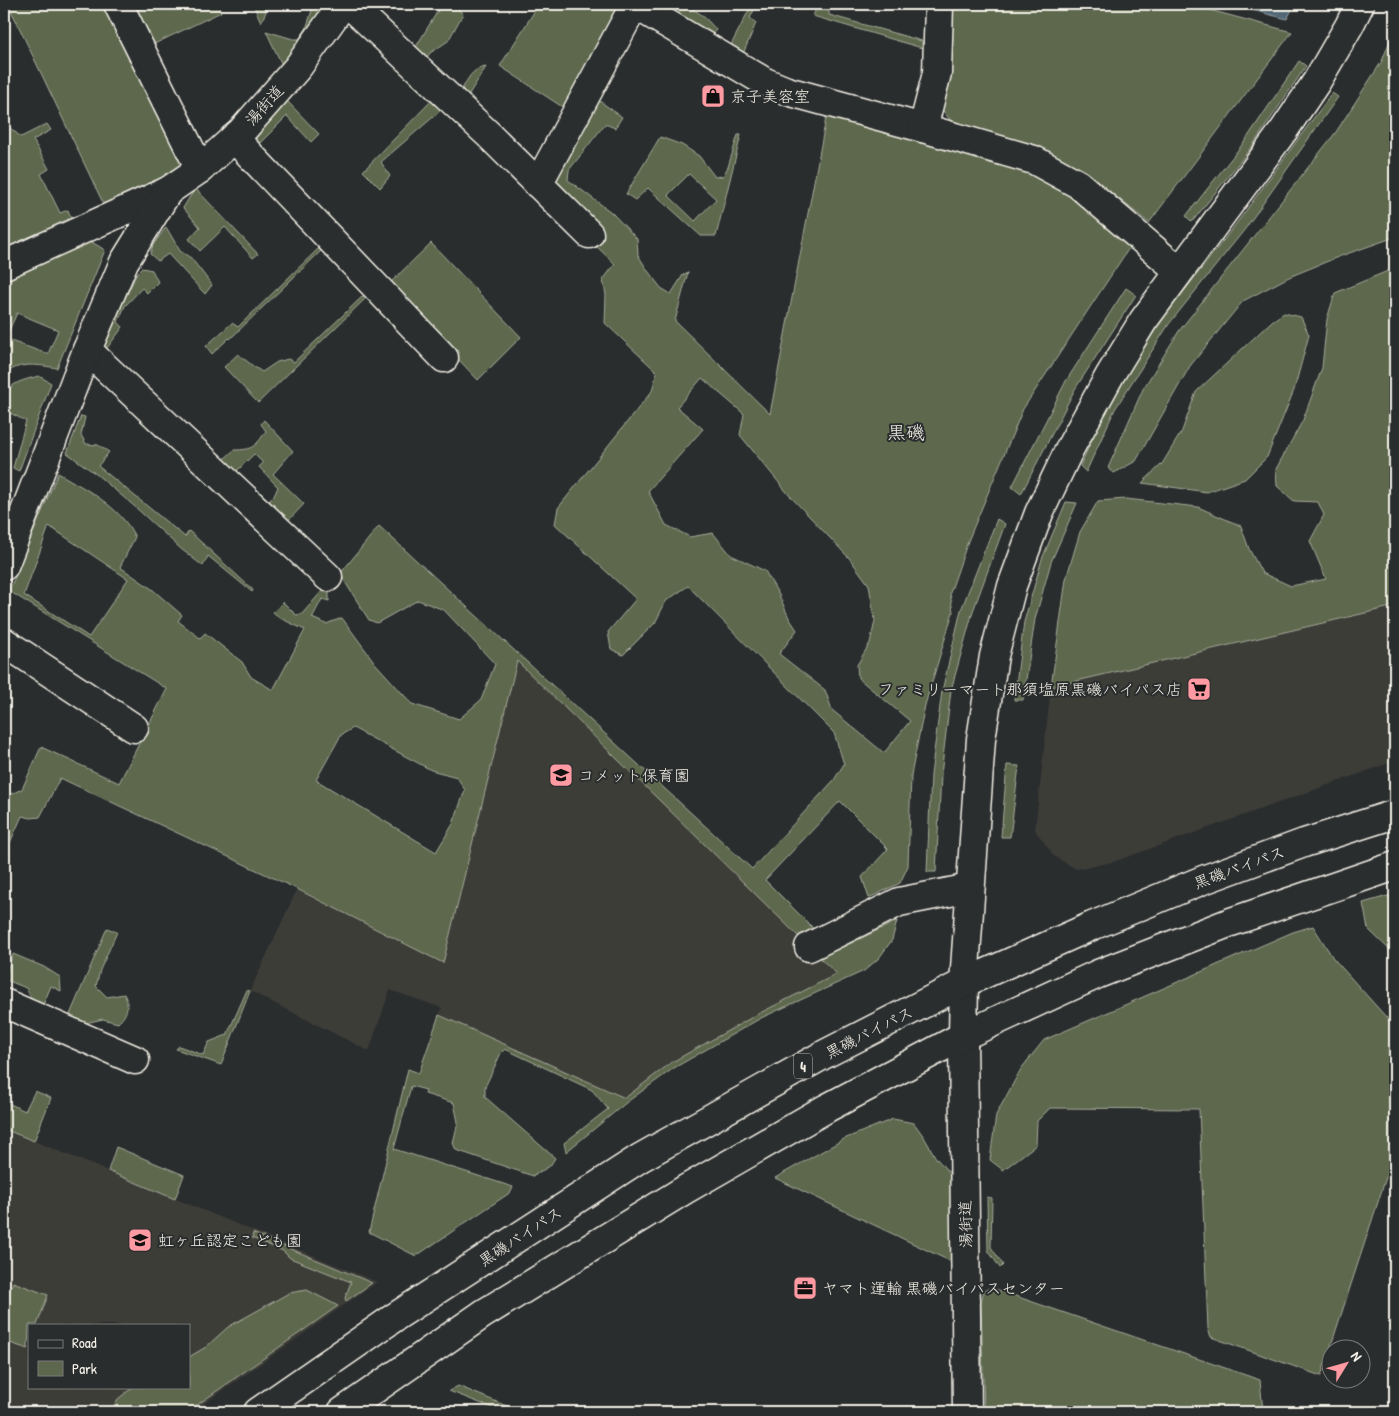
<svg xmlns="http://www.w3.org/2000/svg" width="1399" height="1416" font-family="'Patrick Hand','Klee One',sans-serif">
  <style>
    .built { fill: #3d3c38; fill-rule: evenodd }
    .green { fill: #5d674e; stroke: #a8ac9b; fill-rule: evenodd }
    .water { fill: #526876; stroke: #939fa4 }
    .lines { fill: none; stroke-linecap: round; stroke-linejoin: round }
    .minor-casing { stroke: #f4f1e8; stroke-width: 31 }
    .highway-casing { stroke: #f4f1e8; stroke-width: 31 }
    .minor { stroke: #2a2d2e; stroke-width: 28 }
    .highway { stroke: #2a2d2e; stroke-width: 28 }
    .labels { text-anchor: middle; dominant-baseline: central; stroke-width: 4; stroke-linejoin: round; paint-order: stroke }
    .shield { fill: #2a2d2e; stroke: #b7b6b0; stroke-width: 1 }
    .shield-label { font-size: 15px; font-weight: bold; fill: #f4f1e8 }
    .poi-label { font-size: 16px; fill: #f4f1e8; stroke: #2a2d2e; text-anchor: start }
    .street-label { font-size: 16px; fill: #f4f1e8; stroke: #2a2d2e }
    .quarter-label { font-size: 19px; fill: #f4f1e8; stroke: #2a2d2e }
  </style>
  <rect width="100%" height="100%" fill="#2a2d2e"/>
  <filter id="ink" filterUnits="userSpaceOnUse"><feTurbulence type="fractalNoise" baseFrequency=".02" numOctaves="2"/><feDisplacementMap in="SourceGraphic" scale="10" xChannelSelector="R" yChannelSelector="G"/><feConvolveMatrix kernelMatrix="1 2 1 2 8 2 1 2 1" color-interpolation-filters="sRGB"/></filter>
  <g filter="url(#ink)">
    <!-- built -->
    <g class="built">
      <polygon points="1395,606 1395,761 1113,862 1076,869 1054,856 1035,830 1051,687"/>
      <polygon points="517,661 837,974 758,1014 672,1062 625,1098 439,1015 442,1008 390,990 369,1051 250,991 297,889 443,963"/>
      <path d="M4 1129 108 1171 377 1282 192 1412H4ZM29 1325H189V1387H29Z"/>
    </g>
    <!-- green -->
    <g class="green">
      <polygon points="8,4 110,4 184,156 178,169 163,178 104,205"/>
      <polygon points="129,4 217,4 221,12 150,46"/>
      <polygon points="253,4 263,4 266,12 261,22"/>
      <polygon points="314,4 328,4 283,67 266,31 293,39 299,39 306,29"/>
      <polygon points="442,4 462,4 458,9 463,14 448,41 430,53 425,60 414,50"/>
      <polygon points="539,4 613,4 615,8 616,18 564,108 500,66"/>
      <path d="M676 4C691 4 707 18 716 30L712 35 671 10Z"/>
      <polygon points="752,4 757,4 750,18 756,23 743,54 730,47"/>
      <polygon points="818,4 829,4 829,15 922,41 922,48 813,16"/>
      <polygon points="950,4 1187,4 1292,32 1149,223 1097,181 1070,163 1044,149 952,122 939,106"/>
      <polygon points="1395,28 1395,237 1338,257 1289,277 1243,301 1190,366 1136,461 1114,473 1108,468 1143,389 1179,331 1336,132 1382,61"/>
      <polygon points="1299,61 1306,66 1253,145 1192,222 1186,216 1245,141"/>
      <path d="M486 67 469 94 492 120 460 93C467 81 471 68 486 67Z"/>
      <polygon points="1332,93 1338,97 1245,229 1169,324 1115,409 1086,472 1080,466 1107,406 1161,321 1236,224"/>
      <polygon points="435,97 443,105 439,112 381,162 390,176 380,188 363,171"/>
      <path d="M598 100 622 117 615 128 605 124 569 170 568 180 611 212 637 239 638 255 648 271 661 288 671 294 683 275 688 272 675 321 770 414 827 113 1032 168 1074 192 1131 245 1023 409 968 541 950 593 953 612 925 705 911 775 908 866 900 883 869 898 862 877 888 849 840 801 765 880 813 928 798 936 517 661 443 963 297 889 60 778 40 817 31 818 22 816 4 856V790L11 794 22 789 41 747 119 783 167 689 9 591 58 473C87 490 120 506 135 537L120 567 152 589 182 615 178 621 200 638 205 633 242 662 251 677 273 690 305 630 280 618 273 612 283 602 296 615 302 614 323 590 316 581 329 590V601L322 599 312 618 326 624 342 618 375 663 412 704 459 719 481 700 495 664 444 610 418 600 377 623 369 620 340 574 379 526 752 869 834 780 844 764 834 733 688 586 666 601 655 623 623 655 611 649 608 632 636 599 555 524 558 508 652 391 657 372 605 323 606 295 603 280 615 264 594 244 552 178ZM702 378 744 414 740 435 789 495 850 559 869 585 875 621 870 643 857 665 858 678 910 721 884 753 832 710 825 690 779 654 797 630 789 618 779 595 765 571 731 555 713 533 690 537 666 525 648 491 703 429 677 407ZM49 526 128 579 89 637 24 595ZM353 728 431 770 457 777 465 790 453 824 436 852 316 780 341 735Z"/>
      <polygon points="287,101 319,134 311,142 287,116 257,146 253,143 260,129"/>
      <polygon points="4,123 21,137 47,124 51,130 33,140 49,169 41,174 60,213 68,210 72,220 4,252"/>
      <path d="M738 135H741L716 236H701L648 188 635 200 626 194 660 137 682 145 699 156 715 177 723 176 728 167ZM689 174 716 199 695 221 668 195Z"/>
      <polygon points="196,189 258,254 253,258 225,227 200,251 189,239 200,227 183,208 191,195"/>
      <polygon points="166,227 180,251 191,258 212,285 205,294 168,254 158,261 150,254 153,245"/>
      <path d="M85 238 105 250 57 368C38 365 19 361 4 375V278ZM17 313 58 330 48 354 5 339Z"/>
      <polygon points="431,243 521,337 478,380 388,285"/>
      <polygon points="322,245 324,248 230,339 229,338 212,354 206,346 232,323 238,327"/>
      <polygon points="142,268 152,270 158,282 147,293 142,288 125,306 118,322 123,327 104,352 101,350 137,273"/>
      <polygon points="1395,268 1395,606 1051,687 1066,579 1080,532 1098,501 1126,499 1198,507 1241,526 1249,549 1262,573 1291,586 1326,579 1310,541 1324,515 1318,502 1294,501 1277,486 1276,469 1303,420 1322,368 1327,319 1335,293"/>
      <polygon points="1126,288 1136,295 1075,389 1021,494 1012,487 1066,381"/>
      <polygon points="365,294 368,296 258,403 224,367 238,354 253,366 262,372 277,362 288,359 294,362"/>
      <polygon points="1284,313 1301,317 1309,335 1294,390 1267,457 1245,479 1207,492 1142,483 1162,464 1182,431 1196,392 1272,321"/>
      <path d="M39 376 51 383 19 471 13 468 26 421 4 410C4 384 16 382 39 376Z"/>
      <polygon points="81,416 85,417 81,435 86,444 98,445 109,452 98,466 185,537 189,531 253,590 252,592 208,556 203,566 181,549 134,506 96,474 67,453"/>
      <path d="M264 420 293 451 273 474 304 504 286 523 266 504 274 496 278 487 259 467 263 463 254 454 236 472 222 461 234 450C253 450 256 446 266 431L261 424Z"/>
      <polygon points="1066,502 1077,503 1051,562 1035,619 1023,700 1014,700 1024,622 1042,559"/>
      <polygon points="997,519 1005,524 973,611 951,690 941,775 936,872 927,872 931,775 942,691 961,610"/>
      <polygon points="1007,765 1019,766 1010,837 1001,837"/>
      <polygon points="1395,894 1395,955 1368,929 1363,903"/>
      <polygon points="897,921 892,940 879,958 864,971 761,1018 674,1068 627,1102 566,1152 564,1143 608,1109 592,1090 505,1049 501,1053 485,1087 485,1097 555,1158 550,1166 533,1176 456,1150 453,1143 458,1122 454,1103 425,1094 426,1090 411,1086 394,1149 513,1187 511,1192 416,1256 369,1232 408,1069 419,1073 439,1015 625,1098 672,1062 758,1014 837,974 820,958"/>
      <polygon points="1313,926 1333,958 1395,1027 1395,1150 1321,1376 1211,1337 1208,1329 1199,1109 1050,1108 1037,1121 1036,1145 1003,1170 990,1160 996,1115 1021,1069 1044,1040 1293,932"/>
      <path d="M107 928 117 932 100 970 96 986 107 997 124 994C130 1005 127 1015 118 1023L103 1019 85 1023 69 1017Z"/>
      <polygon points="13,954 44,967 60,977 61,991 51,986 43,1005 33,1002 26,988 4,979"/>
      <polygon points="247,990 250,991 221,1065 176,1049 179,1046 203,1055 209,1042 227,1035"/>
      <polygon points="35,1091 51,1098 34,1141 4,1129 4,1101 25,1111"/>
      <polygon points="893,1119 914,1123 924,1137 936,1158 952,1176 954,1263 775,1178 844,1139"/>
      <polygon points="116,1147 184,1175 175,1199 108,1171"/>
      <polygon points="987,1197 992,1198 991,1247 1003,1265 1000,1268 988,1250"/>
      <polygon points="253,1233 372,1283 346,1301 345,1298 351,1282 290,1258 283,1251 252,1238"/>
      <polygon points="13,1282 48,1295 37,1325 29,1325 28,1349 4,1341 4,1330 7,1323 4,1321 4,1305"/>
      <polygon points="992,1288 1260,1380 1263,1412 984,1412 981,1302 984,1290"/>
      <polygon points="307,1290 338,1306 187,1412 110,1412 118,1399 133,1387 189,1387 189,1357 206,1347 228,1327 289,1293"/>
      <polygon points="458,1386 521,1412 503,1412 449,1391"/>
    </g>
    <!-- water -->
    <polygon class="water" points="1228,4 1295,4 1287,19"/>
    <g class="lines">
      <!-- minor casing -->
      <g class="minor-casing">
        <g id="minor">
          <polyline points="118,4 200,169"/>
          <polyline points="349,4 489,135 589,234"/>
          <polyline points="634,4 765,82 787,91 923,128"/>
          <polyline points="939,4 937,73 923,128 1034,160 1078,184 1179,271"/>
          <polyline points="234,138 444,358"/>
          <polyline points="538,184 635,4"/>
          <polyline points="4,265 168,191 200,169 241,132 298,67 343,4"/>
          <polyline points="87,350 328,577"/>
          <polyline points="4,566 87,350 124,262 168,191"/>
          <polyline points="4,642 134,728"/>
          <polyline points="809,947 899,902 970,888"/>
          <polyline points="4,1003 135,1060"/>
          <polyline points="967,1412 963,1036 964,983 981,739 994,656 1012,586 1039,513 1070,448 1110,375 1143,321 1284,130 1317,81 1349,26 1360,4"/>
        </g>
      </g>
      <!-- highway casing -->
      <g class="highway-casing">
        <g id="highway">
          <polyline points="258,1412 395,1317 640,1158 825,1054 964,983 1092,926 1203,880 1304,843 1395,814"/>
          <polyline points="342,1412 483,1314 686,1189 827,1108 963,1036 1098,974 1231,922 1395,866"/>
        </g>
      </g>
      <!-- minor -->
      <use href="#minor" class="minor"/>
      <!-- highway -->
      <use href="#highway" class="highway"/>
    </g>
  </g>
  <!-- icons -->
  <defs>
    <g id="shop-square" transform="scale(1.25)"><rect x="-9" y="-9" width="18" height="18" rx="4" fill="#ff9aa2" stroke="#2a2d2e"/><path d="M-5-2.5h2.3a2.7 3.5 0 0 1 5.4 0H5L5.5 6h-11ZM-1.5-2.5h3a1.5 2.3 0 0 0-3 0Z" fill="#111"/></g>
    <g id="supermarket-square" transform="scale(1.25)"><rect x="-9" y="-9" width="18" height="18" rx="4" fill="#ff9aa2" stroke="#2a2d2e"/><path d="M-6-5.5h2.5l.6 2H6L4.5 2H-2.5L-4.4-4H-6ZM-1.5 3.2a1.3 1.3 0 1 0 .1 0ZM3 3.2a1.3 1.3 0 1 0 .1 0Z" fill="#111"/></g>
    <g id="school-square" transform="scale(1.25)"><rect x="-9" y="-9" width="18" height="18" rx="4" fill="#ff9aa2" stroke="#2a2d2e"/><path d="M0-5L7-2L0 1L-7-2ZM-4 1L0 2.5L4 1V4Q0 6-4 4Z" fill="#111"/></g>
    <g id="office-square" transform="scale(1.25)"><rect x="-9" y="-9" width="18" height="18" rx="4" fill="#ff9aa2" stroke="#2a2d2e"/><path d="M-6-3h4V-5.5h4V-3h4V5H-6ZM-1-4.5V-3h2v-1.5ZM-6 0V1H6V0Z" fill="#111"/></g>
  </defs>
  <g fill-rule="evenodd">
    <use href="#shop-square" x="713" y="96"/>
    <use href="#supermarket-square" x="1199" y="689"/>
    <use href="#school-square" x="561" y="775"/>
    <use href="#school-square" x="140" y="1240"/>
    <use href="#office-square" x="805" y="1288"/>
  </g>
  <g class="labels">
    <!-- shield labels -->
    <rect class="shield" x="794" y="1053.5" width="18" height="25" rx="4"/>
    <g class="shield-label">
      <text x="803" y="1066">4</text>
    </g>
    <!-- poi labels -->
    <g class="poi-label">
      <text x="730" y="96">京子美容室</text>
      <text x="1182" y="689" text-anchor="end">ファミリーマート那須塩原黒磯バイパス店</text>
      <text x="578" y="775">コメット保育園</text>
      <text x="158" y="1240">虹ヶ丘認定こども園</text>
      <text x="822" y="1288">ヤマト運輸 黒磯バイパスセンター</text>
    </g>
    <!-- street labels -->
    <g class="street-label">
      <text transform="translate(264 105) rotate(-48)">湯街道</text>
      <text transform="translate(1239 867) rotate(-20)">黒磯バイパス</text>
      <text transform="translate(869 1032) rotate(-27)">黒磯バイパス</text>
      <text transform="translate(965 1224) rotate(-91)">湯街道</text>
      <text transform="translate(520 1236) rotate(-33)">黒磯バイパス</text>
    </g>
    <!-- quarter labels -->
    <g class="quarter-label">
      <text x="906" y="432">黒磯</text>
    </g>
  </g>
  <!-- margin -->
  <rect width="1399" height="1416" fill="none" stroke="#2a2d2e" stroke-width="20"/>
  <rect x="10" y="10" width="1379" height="1396" fill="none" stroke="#f4f1e8" stroke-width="2" filter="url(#ink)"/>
  <!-- legend -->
  <rect x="28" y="1324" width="162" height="65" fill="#2a2d2e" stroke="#7b7b78"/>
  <rect x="38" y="1340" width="25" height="8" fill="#2a2d2e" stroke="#7b7b78"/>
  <text x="72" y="1348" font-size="15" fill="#f4f1e8">Road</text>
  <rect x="38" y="1361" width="25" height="15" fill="#5d674e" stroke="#7b7b78"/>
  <text x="72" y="1374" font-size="15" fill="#f4f1e8">Park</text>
  <!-- north arrow -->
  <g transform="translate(1346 1364) rotate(53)"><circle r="24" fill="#2a2d2e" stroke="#7b7b78"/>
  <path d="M0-4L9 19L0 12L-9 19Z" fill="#ff9aa2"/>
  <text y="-8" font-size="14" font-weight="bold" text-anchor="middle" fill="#f4f1e8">N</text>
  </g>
</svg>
